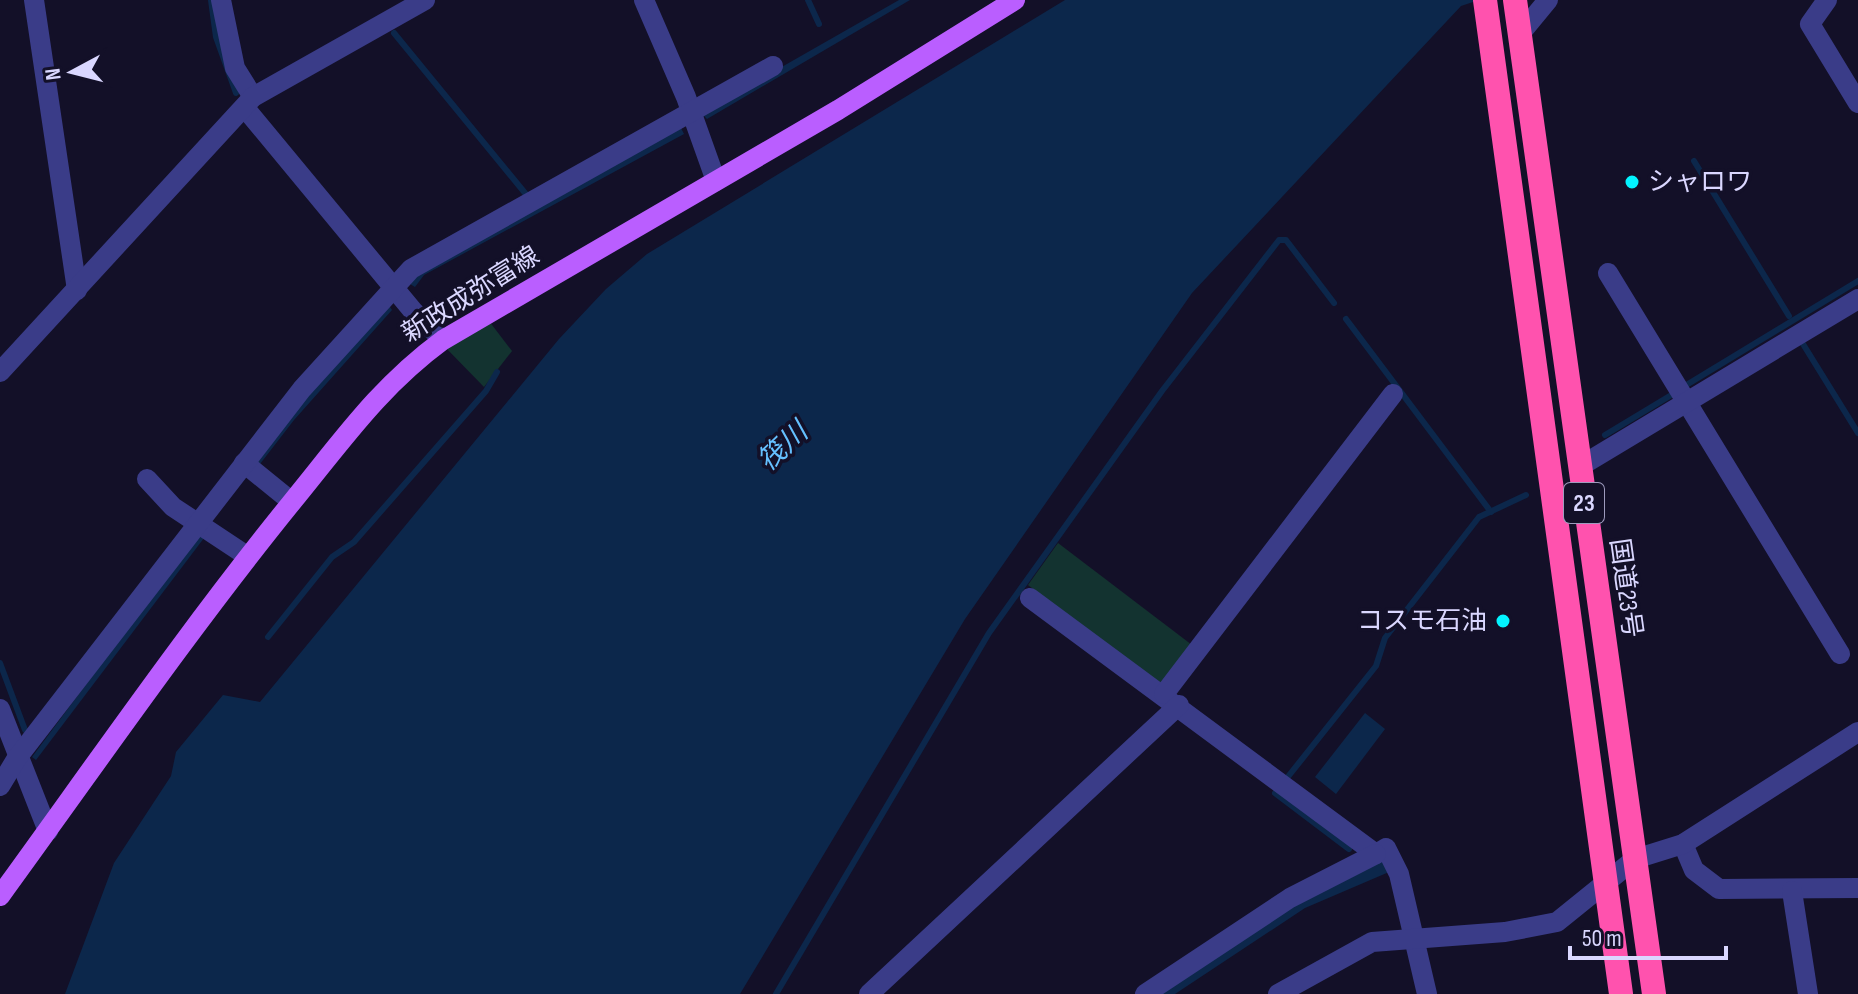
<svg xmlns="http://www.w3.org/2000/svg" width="1858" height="994" font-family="'Sofia Sans Condensed','Noto Sans JP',sans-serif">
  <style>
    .green { fill: #133330 }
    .water { fill: #0c274b }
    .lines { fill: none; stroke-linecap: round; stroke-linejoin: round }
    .stream { stroke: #0c274b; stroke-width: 6 }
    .minor { stroke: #3a3c88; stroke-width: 20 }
    .major { stroke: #ba5eff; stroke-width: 20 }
    .highway { stroke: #ff52ae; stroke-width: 24 }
    .poi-dot { fill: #03f3ff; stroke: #131028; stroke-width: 3 }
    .labels { text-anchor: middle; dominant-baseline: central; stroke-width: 7; stroke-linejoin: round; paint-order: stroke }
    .shield { fill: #131028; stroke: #9e9bbe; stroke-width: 2 }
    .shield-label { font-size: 24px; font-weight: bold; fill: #dad7ff }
    .poi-label { font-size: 26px; fill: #dad7ff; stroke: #131028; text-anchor: start }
    .street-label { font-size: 26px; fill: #dad7ff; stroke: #131028 }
    .water-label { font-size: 28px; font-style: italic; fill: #65c0ff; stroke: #131028 }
  </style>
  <rect width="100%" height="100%" fill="#131028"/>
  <!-- green -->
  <g class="green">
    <polygon points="489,321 512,351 484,387 445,347"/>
    <polygon points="1058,543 1192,645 1160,685 1028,585"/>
  </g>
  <!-- water -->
  <g class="water">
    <polygon points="899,0 910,0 707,119 701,113"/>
    <polygon points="1065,0 1479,0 1461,6 1192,293 965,619 740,994 65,994 114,863 171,776 176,752 223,695 260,702 559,339 606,289 647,254"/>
    <polygon points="681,128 684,134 424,275 415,287 410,284 420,272"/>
    <polygon points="388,304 392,310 294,420 260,464 255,461 319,380"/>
    <polygon points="198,534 204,538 36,760 32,757"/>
    <polygon points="1365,713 1385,729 1336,794 1315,777"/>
    <polygon points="1382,861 1389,872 1305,908 1175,994 1154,994 1303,896"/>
  </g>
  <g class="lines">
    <!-- stream -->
    <g class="stream">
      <polyline points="211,0 216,37 236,93"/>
      <polyline points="808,0 819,24"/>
      <polyline points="394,33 525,193"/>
      <polyline points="1694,161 1789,316"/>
      <polyline points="1346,319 1491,512"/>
      <polyline points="1803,344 1858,433"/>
      <polyline points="1688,384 1858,281"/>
      <polyline points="1605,435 1673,394"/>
      <polyline points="268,637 332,557 354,542 486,391 497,372"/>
      <polyline points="0,663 25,730"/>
      <polyline points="1349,849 1275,793 1376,666 1385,638 1479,517 1526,495"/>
      <polyline points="776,994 989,633 1162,391 1279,240 1286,240 1334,303"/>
    </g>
    <!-- minor -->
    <g class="minor">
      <polyline points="34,0 77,290"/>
      <polyline points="221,0 235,68 253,97"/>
      <polyline points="644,0 686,97 716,181"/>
      <polyline points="1827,0 1810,24 1858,103"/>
      <polyline points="1520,34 1548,0"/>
      <polyline points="245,108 413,311 443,340"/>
      <polyline points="1608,273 1840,654"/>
      <polyline points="0,372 253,97 425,0"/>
      <polyline points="244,463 292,502"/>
      <polyline points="1579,467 1858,299"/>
      <polyline points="147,479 173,507 247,556"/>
      <polyline points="1030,598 1376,854 1386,848 1399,874 1427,994"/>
      <polyline points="1164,694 1393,394"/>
      <polyline points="0,709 48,831"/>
      <polyline points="0,786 17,758 302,389 411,269 773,66"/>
      <polyline points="1683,844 1694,870 1719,889 1858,888"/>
      <polyline points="1792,891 1808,994"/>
      <polyline points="869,994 1179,705"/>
      <polyline points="1145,994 1290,898 1376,854"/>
      <polyline points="1278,994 1372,942 1505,932 1557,922 1635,859 1683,844 1858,732"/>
    </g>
    <!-- major -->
    <path class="major" d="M0 896C96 764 189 629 292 502 342 441 379 387 443 340L838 110 1015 0"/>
    <!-- highway -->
    <g class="highway">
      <polyline points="1485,0 1621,994"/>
      <polyline points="1515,0 1654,994"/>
    </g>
  </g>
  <!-- markers -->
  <g class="poi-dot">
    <circle cx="1632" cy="182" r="8"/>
    <circle cx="1503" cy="621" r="8"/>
  </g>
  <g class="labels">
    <!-- shield labels -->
    <rect class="shield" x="1564" y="483" width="40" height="40" rx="6"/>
    <g class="shield-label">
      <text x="1584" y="503">23</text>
    </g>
    <!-- poi labels -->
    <g class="poi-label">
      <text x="1648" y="182">シャロワ</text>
      <text x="1487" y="621" text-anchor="end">コスモ石油</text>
    </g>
    <!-- street labels -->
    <g class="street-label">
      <text transform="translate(471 295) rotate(-32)">新政成弥富線</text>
      <text transform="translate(1625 588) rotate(82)">国道23号</text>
    </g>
    <!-- water labels -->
    <g class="water-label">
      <text transform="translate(783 447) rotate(-43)">筏川</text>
    </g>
  </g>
  <!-- north arrow -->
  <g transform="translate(72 72) rotate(263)" stroke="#131028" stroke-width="6" paint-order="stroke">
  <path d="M0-6L14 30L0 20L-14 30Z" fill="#dad7ff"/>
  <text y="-12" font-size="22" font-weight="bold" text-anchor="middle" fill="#dad7ff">N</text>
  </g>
  <!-- scale -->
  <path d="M1570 946v12h156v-12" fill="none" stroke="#dad7ff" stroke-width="4"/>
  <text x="1582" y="946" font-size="24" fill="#dad7ff" stroke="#131028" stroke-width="6" paint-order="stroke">50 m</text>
</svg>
